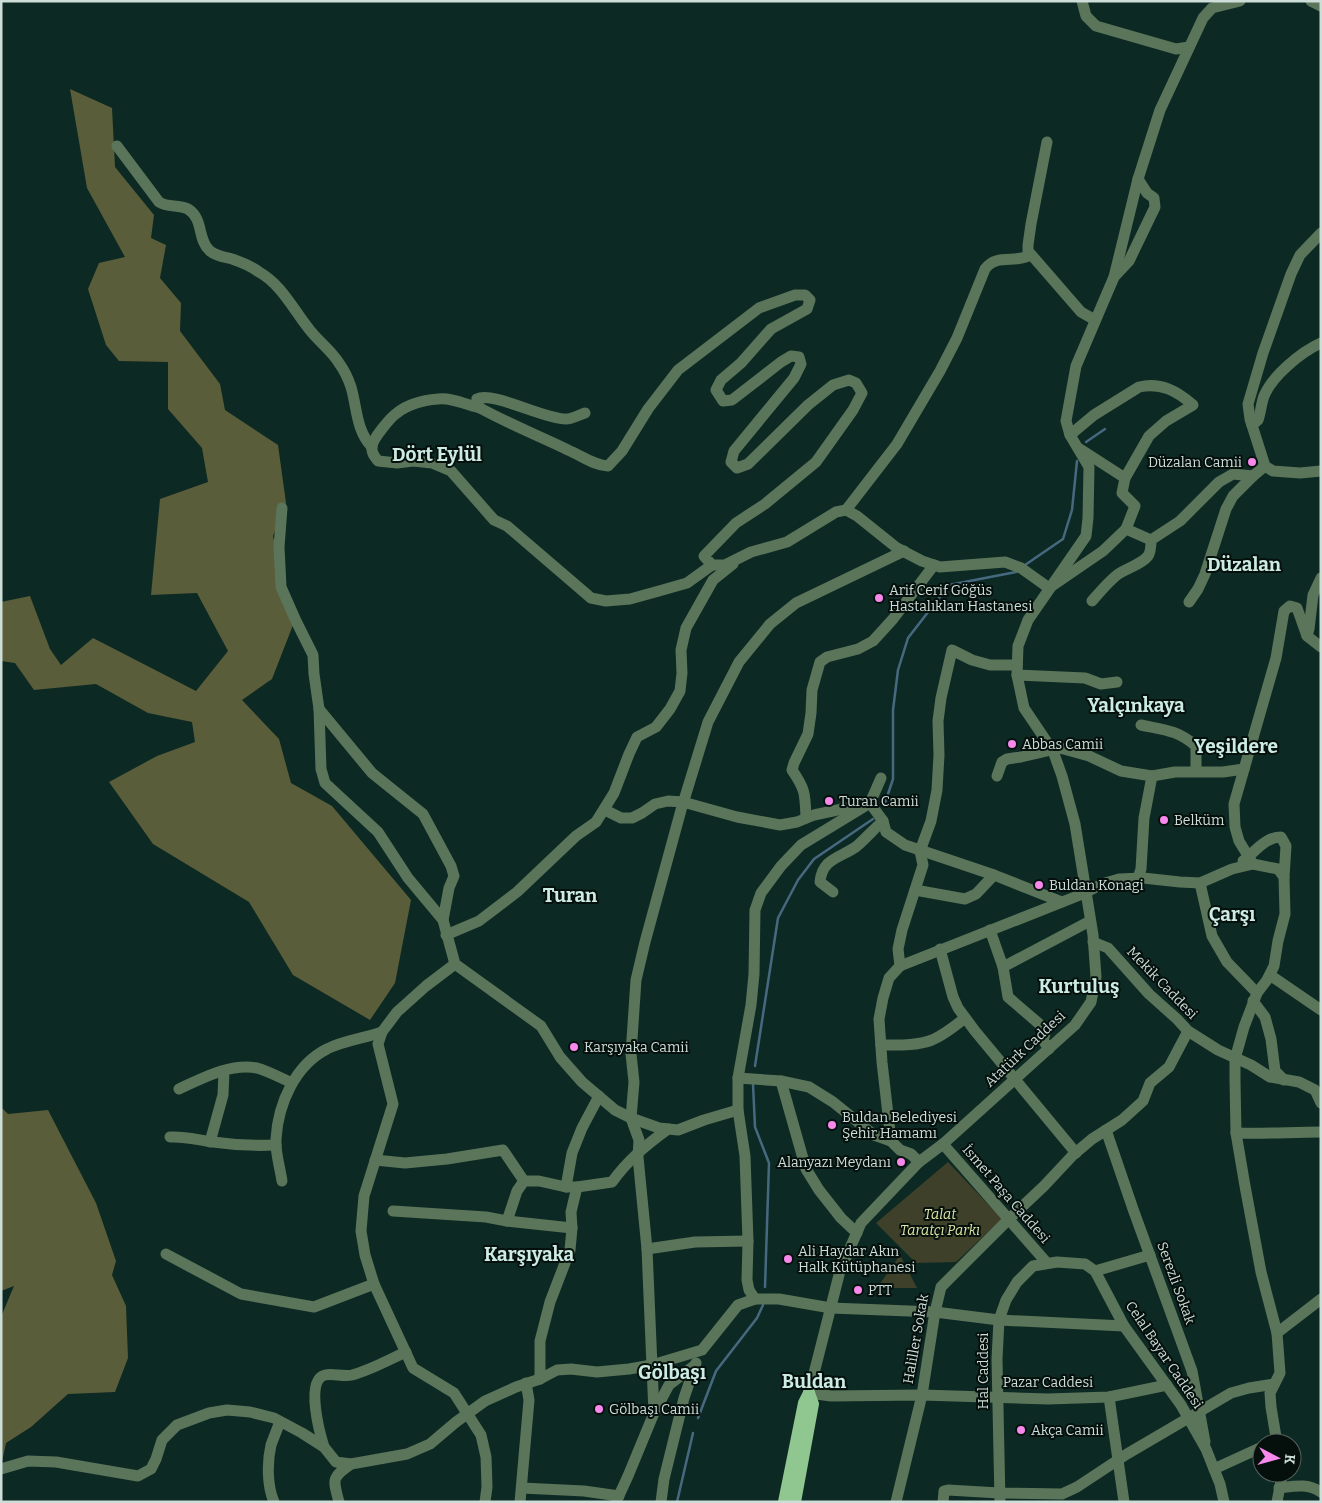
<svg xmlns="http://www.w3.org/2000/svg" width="1322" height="1503" font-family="Bitter,serif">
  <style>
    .green { fill: #3e4029 }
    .forest { fill: #5a5d39 }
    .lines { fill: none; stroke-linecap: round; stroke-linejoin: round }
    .stream { stroke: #466980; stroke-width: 2.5 }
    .minor { stroke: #5a755a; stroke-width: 11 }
    .major { stroke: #90c790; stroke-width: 12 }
    .poi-dot { fill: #f788ec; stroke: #050f0c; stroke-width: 2 }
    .labels { text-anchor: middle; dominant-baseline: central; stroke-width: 4; stroke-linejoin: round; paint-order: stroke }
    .poi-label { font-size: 14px; fill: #cdddd8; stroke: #050f0c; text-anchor: start }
    .street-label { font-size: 14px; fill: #cdddd8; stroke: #050f0c }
    .park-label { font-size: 14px; font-style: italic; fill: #dfe6a5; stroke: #050f0c }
    .district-label { font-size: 19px; font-weight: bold; fill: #ccece3; stroke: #050f0c }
  </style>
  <rect width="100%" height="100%" fill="#0d2923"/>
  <!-- green -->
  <g class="green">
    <polygon points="948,1162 1002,1219 956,1262 916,1263 876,1223"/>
    <polygon points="900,1255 917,1288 877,1288"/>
  </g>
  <!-- forest -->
  <g class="forest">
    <polygon points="70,89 112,108 115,167 154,215 151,238 166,245 160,278 181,303 180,331 220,384 225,410 278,445 286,503 273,536 293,625 272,679 242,700 279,739 291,783 332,806 411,900 395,983 370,1020 293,975 249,902 153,844 109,782 157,756 195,742 192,722 148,713 96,684 34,690 15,663 1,661 1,602 30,596 50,649 61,665 93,638 196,691 228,651 197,593 151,595 160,499 208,482 202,448 168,409 168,362 119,361 106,345 88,289 99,263 125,257 87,188"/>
    <polygon points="1,1107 8,1114 48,1110 96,1203 116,1261 112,1275 126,1306 128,1358 115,1392 68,1394 31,1427 6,1443 1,1467 1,1317 14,1286 1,1291"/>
  </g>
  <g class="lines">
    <!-- stream -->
    <g class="stream">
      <polyline points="1086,442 1105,429"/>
      <polyline points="1025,565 1063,539 1072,510 1077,461"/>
      <polyline points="884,806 893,779 893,710 898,670 908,638 949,585 1016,572 1019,570"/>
      <polyline points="755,1066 778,918 798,880 814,859 873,819"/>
      <polyline points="753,1084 755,1127 769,1163 765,1287"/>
      <polyline points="698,1418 716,1371 757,1318 763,1305"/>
      <polyline points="677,1502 693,1433"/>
    </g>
    <!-- minor -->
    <g class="minor">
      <polyline points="1082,1 1086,16 1096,26 1176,49 1189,47"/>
      <polyline points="1311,1 1321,6"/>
      <polyline points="1047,142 1031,224 1028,245 1028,251 1081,312 1095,320"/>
      <path d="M117 146 159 202C168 208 178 204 188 209 204 219 197 240 210 251 216 256 224 257 232 259 241 262 251 266 259 272 282 285 293 309 309 329 318 341 331 350 339 363 344 370 348 378 351 387 357 407 356 431 372 447"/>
      <polyline points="1321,233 1300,255 1291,274 1263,353 1248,404 1250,419 1265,466 1273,471 1300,473 1321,471"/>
      <polyline points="1114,277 1129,261 1155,207 1154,198 1147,193 1138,179"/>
      <path d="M480 408C468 405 450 397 438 399 425 400 408 404 397 413 391 417 372 439 372 447 371 453 375 457 378 461L397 463 413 461 432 463 451 471 494 520 507 526 591 598 606 601 630 599 659 591 687 583 712 565"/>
      <path d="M585 413C579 415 572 419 566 419 543 419 493 391 477 399L480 408C509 424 539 436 568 450 582 456 593 465 608 466L622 451 648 409 678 370 759 308 795 295H805L810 300 807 309 771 329 741 363 721 380 716 390 723 401 732 400 781 362 791 356 799 357 801 364 794 378 734 451 731 462 737 468 748 464 808 405 833 385 849 380 856 383 862 393 853 410 816 462 765 504 736 523 704 556 712 565H725L751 552 787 542 836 512 846 510 857 516 897 548 922 561 940 567 1005 562 1021 568 1049 588 1103 551 1126 529 1151 540 1180 521 1219 482 1233 474 1253 476 1265 466"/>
      <path d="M1252 425 1258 420C1261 412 1261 404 1264 396 1272 376 1301 352 1321 343"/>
      <path d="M1070 435 1094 415 1139 387C1161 382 1177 391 1193 405L1166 421 1149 436 1125 478 1122 493 1135 506 1126 529"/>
      <polyline points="1080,449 1125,478"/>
      <polyline points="282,508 279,547 281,587 296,621 313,655 314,674 319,709 321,769 325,783 378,832 408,878 443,920 455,964 541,1026 560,1057 582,1082 615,1110 631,1118 659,1128 678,1130 704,1120 738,1110"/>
      <path d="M846 510 897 444 940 371 957 338 985 269C997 253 1015 264 1030 255"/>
      <polyline points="1321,578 1313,595 1309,629 1307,636 1321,647"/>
      <path d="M1092 601C1100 592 1108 582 1117 575 1126 568 1141 565 1148 556 1151 552 1151 545 1151 540"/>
      <polyline points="1189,602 1198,589 1205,574 1226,509 1233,496 1253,476"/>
      <polyline points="1017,675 1085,678 1101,684 1117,682"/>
      <polyline points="319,709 372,773 423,814 451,866 454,876 449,888 443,920"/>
      <path d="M1141 725C1165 730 1177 730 1196 746V771"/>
      <polyline points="997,776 1002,762 1007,759 1021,757 1060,748 1089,756 1121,771 1152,776 1175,772 1223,772 1244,769"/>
      <polyline points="605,810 621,818 632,818 642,813 655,804 668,801 683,802 737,817 780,825 797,822 814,815 870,803 883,821 886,832 905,845 994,875 1062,902"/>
      <path d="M806 818C805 795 806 790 792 770L794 763 808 734 811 713 812 690 820 662 827 657 858 649 873 641 893 619 934 565"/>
      <path d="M1243 861C1255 852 1265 837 1281 837L1286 846 1284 877"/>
      <polyline points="1253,864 1239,841 1235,827 1234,804 1276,658 1284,611 1290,606 1297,608 1307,636"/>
      <polyline points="1138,878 1141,869 1144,818 1152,776"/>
      <polyline points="1200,883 1212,936 1227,962 1257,993"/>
      <polyline points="915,890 965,899 976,894 994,875"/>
      <path d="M833 892 820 882C822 858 841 858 857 846 866 838 874 829 883 821"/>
      <polyline points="990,930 1003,967 1008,997 1044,1028 1045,1034 1043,1040 1049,1049"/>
      <polyline points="446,935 479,921 517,892 576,836 596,822 614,793 629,754 637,737 656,727 670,709 680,691 682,673 681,650 686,628 713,580 733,564"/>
      <polyline points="1093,942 1108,948 1149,994 1177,1019 1188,1031 1218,1050 1251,1065 1270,1077 1299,1082 1315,1090 1321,1103"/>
      <polyline points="940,949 953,997 958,1008 975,1031 1076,1153"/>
      <polyline points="455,964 426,986 397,1012 382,1032 378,1044 393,1104 364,1196 361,1231 365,1255 374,1284 413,1368 454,1393 481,1435 486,1457 487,1487 485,1502"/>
      <polyline points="900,966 898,949 902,930 923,865 920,851 931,821 937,790 939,755 938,721 941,698 952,650 972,660 990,665 1017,665"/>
      <polyline points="1003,967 1090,921"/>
      <polyline points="1270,975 1321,1010"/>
      <polyline points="1253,1001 1265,1017 1271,1039 1275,1071 1284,1080"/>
      <path d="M881 1045C898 1045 916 1046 932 1040 944 1035 955 1026 965 1018"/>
      <polyline points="738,1078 781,1081 809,1087 833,1102 874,1135 891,1141"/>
      <polyline points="781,1081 806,1169 819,1190 841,1218 857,1233"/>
      <path d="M179 1089C203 1078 230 1063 257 1068 268 1071 281 1078 292 1083"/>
      <polyline points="1106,1130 1133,1209 1192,1371 1205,1442"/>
      <path d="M1236 1133C1264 1134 1292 1132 1321 1132"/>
      <path d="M170 1137C186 1136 197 1140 213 1142 234 1145 255 1146 276 1145"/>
      <polyline points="210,1142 223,1095 224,1071"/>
      <polyline points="943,1144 1047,1263"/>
      <polyline points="375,1160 405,1163 447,1159 503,1150 524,1181"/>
      <polyline points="919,1162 911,1154 900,1150 891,1141 882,1062 879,1019 883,998 889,978 900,966 1085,893 1102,884 1119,879 1143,878 1180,882 1200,883 1232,869 1253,864 1278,869 1284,877 1285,914 1278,941 1274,966 1267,980 1257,993 1244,1027 1235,1059 1235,1080 1236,1133 1245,1186 1261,1272 1277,1333 1280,1373 1270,1393 1271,1407 1277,1443"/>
      <path d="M282 1181C280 1167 275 1152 276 1139 278 1104 295 1065 327 1049 342 1041 365 1038 382 1032"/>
      <polyline points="566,1187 572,1153 582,1128 599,1096"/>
      <polyline points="393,1211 486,1217 507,1221 572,1228"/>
      <path d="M507 1221 517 1191 524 1181H539L566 1187H577L612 1182C628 1160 646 1145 668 1129"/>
      <polyline points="647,1249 695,1242 748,1241"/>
      <polyline points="166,1254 241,1294 314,1307 374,1284"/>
      <polyline points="1095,1271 1150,1255"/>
      <polyline points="755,1299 749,1290 747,1280 748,1241 745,1156 738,1110 738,1078 751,1005 754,974 755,910 761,893 781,866 801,845 870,803 881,778"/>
      <polyline points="1277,1333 1321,1299"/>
      <polyline points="540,1379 540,1341 550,1302 570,1250 572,1228 571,1212 577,1187"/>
      <polyline points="1167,1385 1109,1397 1048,1399 922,1395 831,1396 809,1393 840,1271 861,1223 919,1162 943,1144 1075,1025 1091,1002 1096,977 1093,935 1075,824 1062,776 1053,751 1024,708 1017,675 1018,646 1028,620 1086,536 1088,518 1089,467 1070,435 1066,421 1076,366 1114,277 1138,179 1160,110 1203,18 1212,8 1240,1"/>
      <polyline points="1109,1397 1124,1502"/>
      <polyline points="654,1413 647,1249 638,1157 639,1140 631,1118 634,1082 631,1054 636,980 645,942 681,810 708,722 739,662 770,624 796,603 904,551"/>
      <path d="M324 1447C320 1434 305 1380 325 1375 333 1373 343 1377 352 1375 371 1370 388 1360 406 1352"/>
      <polyline points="1,1469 28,1461 56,1462 138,1476 151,1469 156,1459 162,1440 177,1425 209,1413 227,1410 250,1412 274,1418 302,1433 324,1447 336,1462 351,1464 407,1454 430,1444 456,1422 485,1401 516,1387 540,1379 557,1370 571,1369 597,1372 629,1369 652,1365 702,1350 738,1305 755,1299 779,1299 831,1308 935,1312 999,1320 1124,1326"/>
      <polyline points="1214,1469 1262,1447"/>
      <polyline points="522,1488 584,1491 619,1496"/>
      <path d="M1279 1488C1295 1486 1307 1483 1321 1492"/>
      <path d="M274 1502C267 1486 267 1462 271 1445 274 1437 277 1429 280 1422"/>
      <path d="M339 1502C333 1479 331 1478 351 1464"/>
      <polyline points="520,1502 529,1400 526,1383"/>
      <polyline points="616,1502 628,1476 654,1413 669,1385 695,1365"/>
      <polyline points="661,1502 664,1479 684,1398 696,1363"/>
      <polyline points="896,1502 922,1395 935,1312 941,1287 1009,1219 1044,1186 1073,1155 1092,1139 1122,1120 1143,1101 1150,1083 1169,1067 1188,1031"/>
      <polyline points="943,1502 944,1491 948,1490 999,1493 1062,1494 1077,1487 1127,1454 1231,1393 1249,1388 1274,1384"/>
      <polyline points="1000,1502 997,1359 999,1320 1006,1300 1017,1282 1033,1266 1057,1262 1085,1264 1095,1271 1124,1326 1181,1405 1206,1449 1220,1484 1224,1502"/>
      <polyline points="1277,1502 1281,1481 1281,1473"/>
    </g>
    <!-- major -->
    <g class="major">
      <polyline points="784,1502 804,1403 809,1393"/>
      <polyline points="795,1502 813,1404 809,1393"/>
    </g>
  </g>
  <!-- markers -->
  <g class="poi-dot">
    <circle cx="1252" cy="462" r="5"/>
    <circle cx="879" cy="598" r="5"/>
    <circle cx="1012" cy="744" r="5"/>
    <circle cx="829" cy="801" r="5"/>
    <circle cx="1164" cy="820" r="5"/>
    <circle cx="1039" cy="885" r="5"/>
    <circle cx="574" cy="1047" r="5"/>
    <circle cx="832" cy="1125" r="5"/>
    <circle cx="901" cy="1162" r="5"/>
    <circle cx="788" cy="1259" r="5"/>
    <circle cx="858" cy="1290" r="5"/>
    <circle cx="599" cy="1409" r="5"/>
    <circle cx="1021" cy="1430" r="5"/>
  </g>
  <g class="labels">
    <!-- poi labels -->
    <g class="poi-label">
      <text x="1242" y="462" text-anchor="end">Düzalan Camii</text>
      <text x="889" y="590">Arif Cerif Göğüs<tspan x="889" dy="16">Hastalıkları Hastanesi</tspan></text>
      <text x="1022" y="744">Abbas Camii</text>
      <text x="839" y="801">Turan Camii</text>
      <text x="1174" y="820">Belküm</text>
      <text x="1049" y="885">Buldan Konagi</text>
      <text x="584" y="1047">Karşıyaka Camii</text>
      <text x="842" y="1117">Buldan Belediyesi<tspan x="842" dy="16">Şehir Hamamı</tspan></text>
      <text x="891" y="1162" text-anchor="end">Alanyazı Meydanı</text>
      <text x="798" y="1251">Ali Haydar Akın<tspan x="798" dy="16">Halk Kütüphanesi</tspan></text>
      <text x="868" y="1290">PTT</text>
      <text x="609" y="1409">Gölbaşı Camii</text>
      <text x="1031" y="1430">Akça Camii</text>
    </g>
    <!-- street labels -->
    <g class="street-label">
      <text transform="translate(1162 983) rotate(46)">Mekik Caddesi</text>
      <text transform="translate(1025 1049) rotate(-43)">Atatürk Caddesi</text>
      <text transform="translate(1006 1194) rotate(49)">İsmet Paşa Caddesi</text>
      <text transform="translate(1176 1283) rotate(70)">Serezli Sokak</text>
      <text transform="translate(916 1339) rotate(-80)">Haliller Sokak</text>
      <text transform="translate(1164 1355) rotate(56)">Celal Bayar Caddesi</text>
      <text transform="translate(983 1371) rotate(-90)">Hal Caddesi</text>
      <text x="1048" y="1382">Pazar Caddesi</text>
    </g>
    <!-- park labels -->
    <g class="park-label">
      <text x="940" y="1214">Talat<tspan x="940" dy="16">Taratçı Parkı</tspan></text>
    </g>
    <!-- district labels -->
    <g class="district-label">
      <text x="437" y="454">Dört Eylül</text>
      <text x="1244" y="564">Düzalan</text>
      <text x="1136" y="705">Yalçınkaya</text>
      <text x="1236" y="746">Yeşildere</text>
      <text x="570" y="895">Turan</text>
      <text x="1232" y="914">Çarşı</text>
      <text x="1079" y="986">Kurtuluş</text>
      <text x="529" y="1254">Karşıyaka</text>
      <text x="672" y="1372">Gölbaşı</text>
      <text x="814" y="1381">Buldan</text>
    </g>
  </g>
  <!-- border -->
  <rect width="1322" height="1503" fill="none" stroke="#cdddd8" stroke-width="5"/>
  <!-- north arrow -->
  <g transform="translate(1277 1458) rotate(96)"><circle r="24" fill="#050f0c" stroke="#55615e"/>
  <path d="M0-4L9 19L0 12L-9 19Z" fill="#f788ec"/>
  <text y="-8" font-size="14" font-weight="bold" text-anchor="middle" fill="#cdddd8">K</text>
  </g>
</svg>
